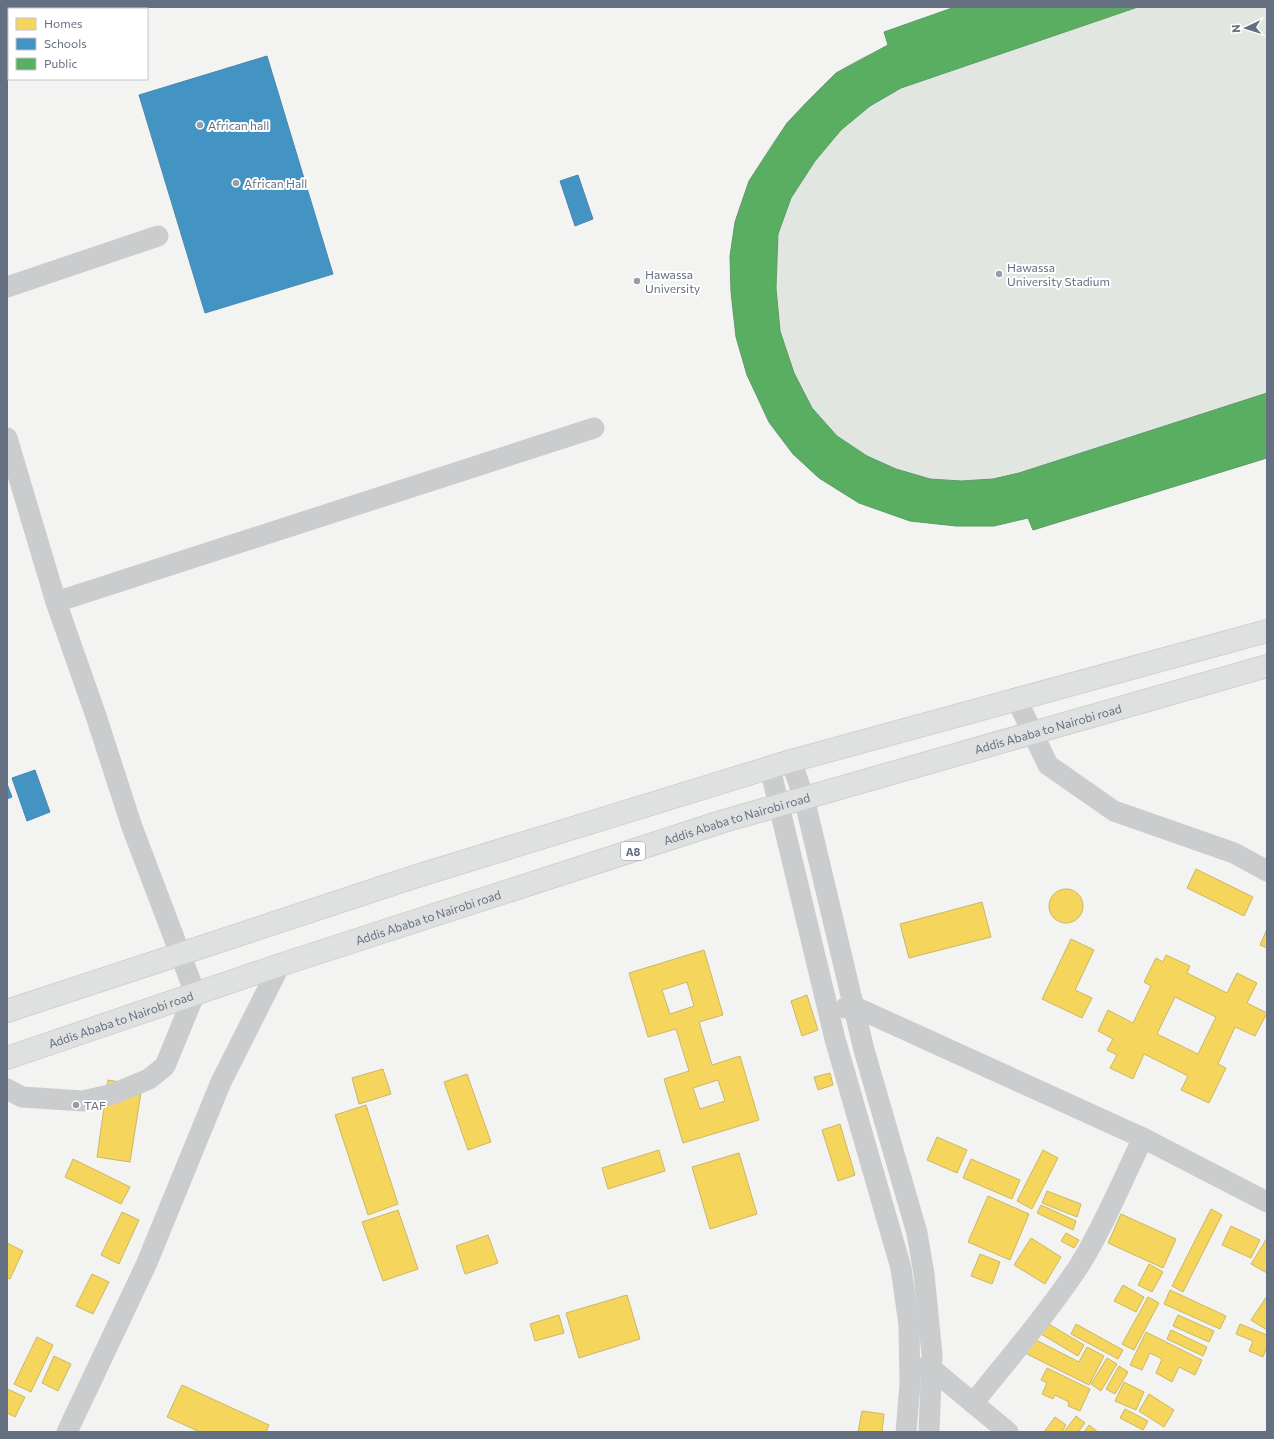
<svg xmlns="http://www.w3.org/2000/svg" width="1274" height="1439" font-family="Commissioner,sans-serif">
  <style>
    .green { fill: #e2e6e0 }
    .homes { fill: #f6d55c; stroke: #cab767; fill-rule: evenodd }
    .schools { fill: #4393c3; stroke: #4d88b0 }
    .public { fill: #5aae61; stroke: #5d9b6b }
    .lines { fill: none; stroke-linecap: round; stroke-linejoin: round }
    .highway-casing { stroke: #d0d1d0; stroke-width: 24 }
    .minor { stroke: #cbcccd; stroke-width: 21 }
    .highway { stroke: #dfe0e0; stroke-width: 22 }
    .poi-dot { fill: #969ea9; stroke: #fff; stroke-width: 1.5 }
    .labels { text-anchor: middle; dominant-baseline: central; stroke-width: 4; stroke-linejoin: round; paint-order: stroke }
    .shield { fill: #fff; stroke: #929ba8; stroke-width: 1 }
    .shield-label { font-size: 11px; font-weight: bold; fill: #647082 }
    .poi-label { font-size: 12px; fill: #647082; stroke: #fff; text-anchor: start }
    .street-label { font-size: 12px; fill: #647082; stroke: #fff }
  </style>
  <rect width="100%" height="100%" fill="#f3f4f1"/>
  <!-- green -->
  <path class="green" d="M955 7H1267V458L1033 530 1028 518C986 514 944 510 902 507 890 506 867 506 858 502 822 484 792 457 769 424 764 416 761 406 757 397 727 332 717 246 750 180 768 143 804 100 835 74 850 61 871 54 888 45L884 32Z"/>
  <!-- homes -->
  <g class="homes">
    <polygon points="1196,869 1253,897 1244,916 1187,888"/>
    <circle cx="1066" cy="906" r="17"/>
    <polygon points="982,902 991,937 909,958 900,924"/>
    <polygon points="1267,929 1267,948 1260,945"/>
    <polygon points="1071,939 1094,950 1075,990 1092,998 1082,1018 1042,999"/>
    <path d="M704 950 723 1015 699 1022 712 1065 740 1056 759 1120 683 1143 664 1079 689 1071 676 1029 648 1037 629 973ZM687 982 694 1006 670 1014 662 990ZM718 1080 725 1101 700 1109 693 1088Z"/>
    <path d="M1166 955 1190 966 1187 973 1227 993 1237 973 1257 983 1247 1003 1267 1013 1255 1036 1235 1027 1218 1064 1226 1068 1209 1103 1181 1090 1188 1076 1144 1054 1133 1079 1110 1068 1117 1055 1107 1050 1113 1039 1098 1031 1108 1010 1133 1023 1151 986 1144 982 1156 958 1163 962ZM1175 997 1216 1017 1198 1054 1157 1034Z"/>
    <polygon points="807,995 818,1030 802,1036 791,1001"/>
    <polygon points="383,1069 391,1094 359,1104 352,1078"/>
    <polygon points="830,1073 833,1085 818,1090 814,1077"/>
    <polygon points="467,1074 491,1142 468,1150 444,1082"/>
    <polygon points="108,1080 142,1086 130,1162 97,1157"/>
    <polygon points="366,1105 398,1204 368,1215 335,1115"/>
    <polygon points="840,1124 855,1175 838,1181 822,1130"/>
    <polygon points="937,1137 967,1150 957,1173 927,1160"/>
    <polygon points="659,1150 665,1171 608,1189 602,1168"/>
    <polygon points="1043,1150 1058,1158 1032,1209 1017,1201"/>
    <polygon points="739,1153 757,1214 710,1229 692,1167"/>
    <polygon points="73,1159 130,1187 121,1204 65,1177"/>
    <polygon points="971,1159 1020,1180 1012,1199 963,1178"/>
    <polygon points="1047,1191 1081,1204 1077,1217 1042,1203"/>
    <polygon points="988,1196 1029,1214 1010,1260 968,1242"/>
    <polygon points="1041,1205 1076,1221 1073,1230 1037,1213"/>
    <polygon points="1211,1209 1222,1215 1183,1292 1172,1286"/>
    <polygon points="398,1210 418,1269 383,1281 362,1222"/>
    <polygon points="122,1212 139,1220 119,1264 101,1255"/>
    <polygon points="1121,1214 1176,1239 1163,1268 1108,1243"/>
    <polygon points="1231,1226 1260,1240 1251,1258 1222,1245"/>
    <polygon points="1066,1233 1079,1240 1074,1248 1061,1241"/>
    <polygon points="488,1235 498,1263 465,1274 456,1246"/>
    <polygon points="1031,1238 1061,1257 1045,1284 1014,1265"/>
    <polygon points="1267,1238 1267,1273 1251,1264"/>
    <polygon points="7,1243 23,1251 10,1279 7,1278"/>
    <polygon points="980,1254 1000,1262 992,1284 971,1276"/>
    <polygon points="1149,1264 1163,1272 1152,1292 1138,1285"/>
    <polygon points="92,1274 109,1282 93,1314 76,1306"/>
    <polygon points="1123,1285 1144,1297 1136,1312 1114,1301"/>
    <polygon points="1170,1290 1226,1316 1220,1329 1164,1304"/>
    <polygon points="627,1295 640,1339 579,1358 566,1313"/>
    <polygon points="1267,1296 1267,1330 1251,1320"/>
    <polygon points="1148,1297 1159,1303 1134,1350 1122,1344"/>
    <polygon points="559,1315 564,1333 535,1341 530,1324"/>
    <polygon points="1178,1315 1214,1331 1209,1342 1173,1326"/>
    <polygon points="1042,1320 1084,1345 1078,1356 1036,1331"/>
    <polygon points="1076,1324 1123,1350 1118,1359 1071,1334"/>
    <polygon points="1240,1324 1267,1335 1267,1347 1263,1357 1249,1351 1253,1341 1236,1334"/>
    <polygon points="1171,1330 1207,1347 1203,1356 1167,1339"/>
    <polygon points="1146,1332 1202,1360 1195,1375 1179,1367 1172,1382 1156,1373 1162,1359 1150,1353 1142,1370 1130,1365"/>
    <polygon points="37,1337 53,1345 31,1392 14,1384"/>
    <polygon points="1032,1338 1079,1362 1087,1347 1104,1356 1089,1385 1025,1353"/>
    <polygon points="54,1356 71,1364 58,1391 42,1383"/>
    <polygon points="1107,1358 1117,1364 1101,1391 1091,1384"/>
    <polygon points="1119,1366 1128,1372 1115,1394 1106,1389"/>
    <polygon points="1047,1368 1090,1389 1080,1411 1068,1406 1069,1402 1055,1395 1053,1399 1042,1394 1047,1383 1041,1380"/>
    <polygon points="1124,1382 1144,1392 1136,1410 1115,1401"/>
    <polygon points="182,1385 269,1425 266,1432 200,1432 167,1417"/>
    <polygon points="7,1389 25,1397 15,1417 7,1413"/>
    <polygon points="1149,1394 1174,1410 1164,1427 1139,1411"/>
    <polygon points="1125,1409 1148,1421 1143,1430 1120,1418"/>
    <polygon points="862,1411 884,1414 882,1432 858,1432"/>
    <polygon points="1076,1416 1085,1423 1078,1432 1064,1432"/>
    <polygon points="1055,1417 1066,1425 1062,1432 1044,1432"/>
    <polygon points="1089,1425 1098,1432 1084,1432"/>
  </g>
  <!-- schools -->
  <g class="schools">
    <polygon points="267,56 333,274 205,313 139,95"/>
    <polygon points="578,175 593,219 575,226 560,181"/>
    <polygon points="35,770 50,812 27,821 12,778"/>
    <polygon points="7,784 12,797 7,799"/>
  </g>
  <!-- public -->
  <polygon class="public" points="955,7 1138,7 901,88 870,106 841,130 815,161 791,198 778,234 776,288 780,331 794,373 812,408 837,436 867,456 896,469 930,479 961,481 993,479 1019,473 1267,393 1267,458 1033,530 1028,518 994,526 956,526 910,521 859,503 819,478 793,454 769,422 747,375 736,337 731,291 730,256 735,222 749,181 787,123 808,101 836,73 888,45 884,32"/>
  <g class="lines">
    <!-- highway casing -->
    <g class="highway-casing">
      <g id="highway">
        <polyline points="7,1011 417,876 791,761 1267,631"/>
        <path id="s1" d="M7 1058 280 965 724 821 1267 666"/>
      </g>
    </g>
    <!-- minor -->
    <g class="minor">
      <polyline points="7,287 158,236"/>
      <polyline points="7,438 56,602 96,716 132,827 195,993 165,1066 149,1079 113,1094 83,1101 22,1097 7,1089"/>
      <polyline points="56,602 594,428"/>
      <polyline points="1016,698 1048,765 1114,811 1234,853 1267,871"/>
      <polyline points="791,761 804,798 864,1050 917,1233 924,1274 932,1355 929,1432"/>
      <polyline points="770,768 835,1039 901,1268 909,1325 910,1384 906,1432"/>
      <polyline points="845,1008 853,1006 1143,1138 1267,1202"/>
      <polyline points="922,1368 932,1369 1008,1432"/>
      <path d="M973 1403C1009 1359 1047 1314 1079 1266 1104 1226 1122 1181 1143 1138"/>
      <polyline points="67,1432 146,1265 221,1082 280,965"/>
    </g>
    <!-- highway -->
    <use href="#highway" class="highway"/>
  </g>
  <!-- markers -->
  <g class="poi-dot">
    <circle cx="200" cy="125" r="4"/>
    <circle cx="236" cy="183" r="4"/>
    <circle cx="999" cy="274" r="4"/>
    <circle cx="637" cy="281" r="4"/>
    <circle cx="76" cy="1105" r="4"/>
  </g>
  <g class="labels">
    <!-- shield labels -->
    <rect class="shield" x="621" y="842" width="24" height="18" rx="3"/>
    <g class="shield-label">
      <text x="633" y="851">A8</text>
    </g>
    <!-- poi labels -->
    <g class="poi-label">
      <text x="208" y="125">African hall</text>
      <text x="244" y="183">African Hall</text>
      <text x="1007" y="267">Hawassa<tspan x="1007" dy="14">University Stadium</tspan></text>
      <text x="645" y="274">Hawassa<tspan x="645" dy="14">University</tspan></text>
      <text x="84" y="1105">TAF</text>
    </g>
    <!-- street labels -->
    <g class="street-label">
      <text stroke="none"><textPath href="#s1" startOffset="1092">Addis Ababa to Nairobi road</textPath></text>
      <text stroke="none"><textPath href="#s1" startOffset="768">Addis Ababa to Nairobi road</textPath></text>
      <text stroke="none"><textPath href="#s1" startOffset="444">Addis Ababa to Nairobi road</textPath></text>
      <text stroke="none"><textPath href="#s1" startOffset="120">Addis Ababa to Nairobi road</textPath></text>
    </g>
  </g>
  <!-- border -->
  <rect width="1274" height="1439" fill="none" stroke="#647082" stroke-width="16"/>
  <!-- legend -->
  <rect x="8" y="8" width="140" height="72" fill="#ffffff" stroke="#c1c6cd"/>
  <rect x="16" y="18" width="20" height="12" fill="#f6d55c" stroke="#c1c6cd"/>
  <text x="44" y="28" font-size="12" fill="#647082">Homes</text>
  <rect x="16" y="38" width="20" height="12" fill="#4393c3" stroke="#c1c6cd"/>
  <text x="44" y="48" font-size="12" fill="#647082">Schools</text>
  <rect x="16" y="58" width="20" height="12" fill="#5aae61" stroke="#c1c6cd"/>
  <text x="44" y="68" font-size="12" fill="#647082">Public</text>
  <!-- north arrow -->
  <g transform="translate(1246 28) rotate(266)" stroke="#ffffff" stroke-width="3" paint-order="stroke">
  <path d="M0-3L7 15L0 10L-7 15Z" fill="#647082"/>
  <text y="-6" font-size="11" font-weight="bold" text-anchor="middle" fill="#647082">N</text>
  </g>
</svg>
